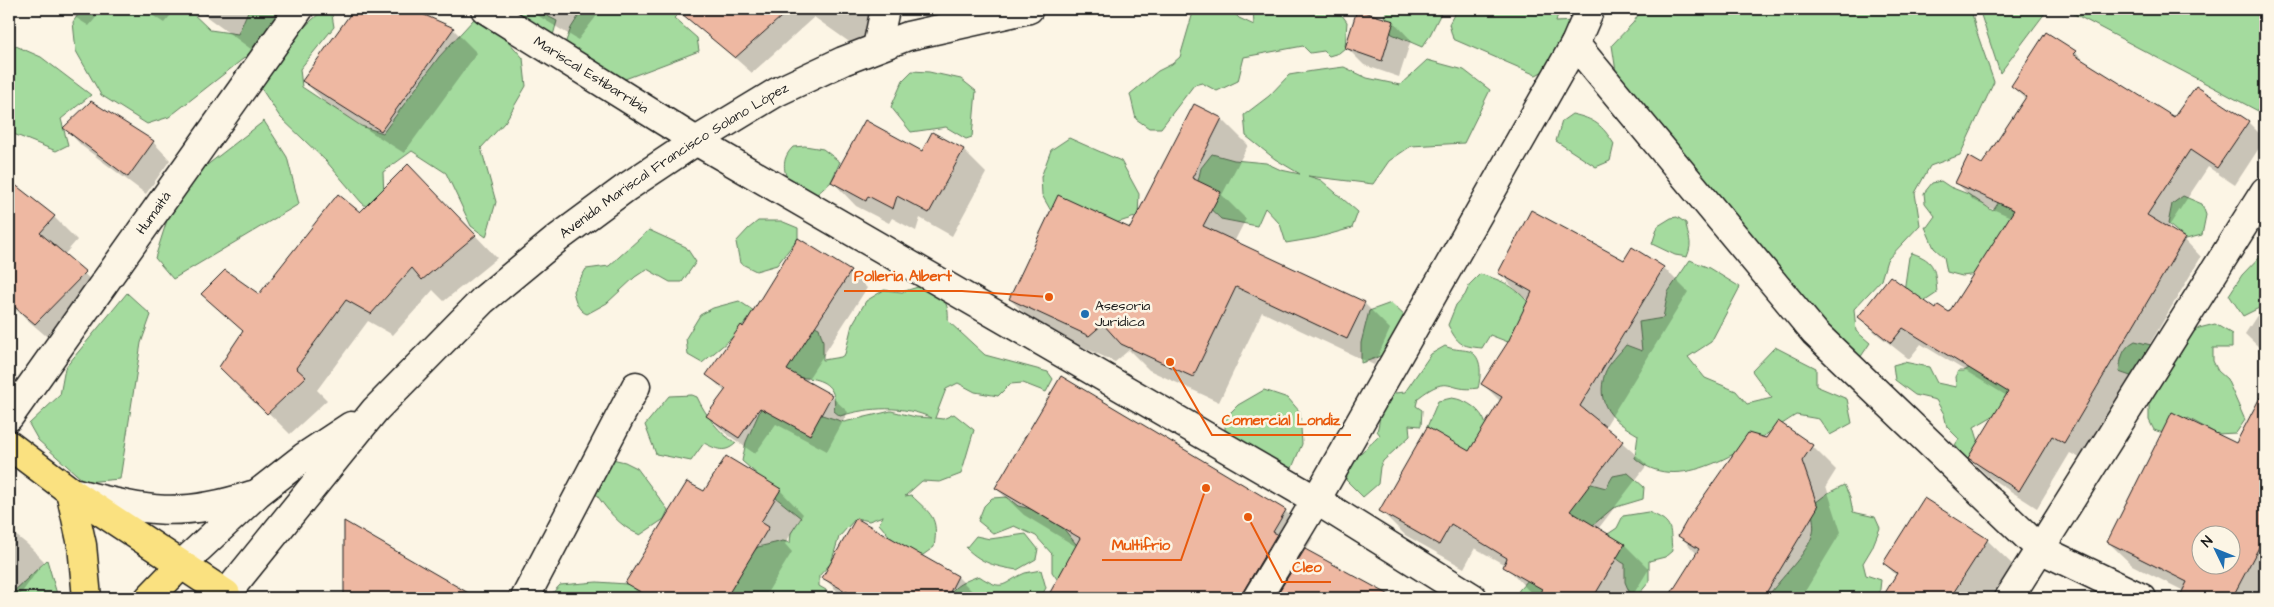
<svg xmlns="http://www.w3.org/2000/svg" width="2274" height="607" font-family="'Architects Daughter',sans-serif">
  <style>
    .green { fill: #a4db9e; stroke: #607c5d }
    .shadow { fill: #0003; fill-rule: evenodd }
    .building { fill: #eeb8a2; stroke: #1c1c1c; fill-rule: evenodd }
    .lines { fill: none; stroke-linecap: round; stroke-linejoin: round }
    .street-casing { stroke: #1c1c1c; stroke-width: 31 }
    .secondary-casing { stroke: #1c1c1c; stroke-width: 31 }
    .primary-casing { stroke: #1c1c1c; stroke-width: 31 }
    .street { stroke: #fcf5e5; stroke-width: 28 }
    .secondary { stroke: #fcf5e5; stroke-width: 28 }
    .primary { stroke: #fae180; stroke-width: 28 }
    .poi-dot { fill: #1f6fb2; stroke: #fcf5e5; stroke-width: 2 }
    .labels { text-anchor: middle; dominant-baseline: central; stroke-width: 5; stroke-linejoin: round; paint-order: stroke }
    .street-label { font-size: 14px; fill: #1c1c1c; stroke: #fcf5e5 }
    .poi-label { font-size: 14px; fill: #1c1c1c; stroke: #fcf5e5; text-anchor: start }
    .leader { fill: none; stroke: #e8590c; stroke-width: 2 }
    .callout-dot { fill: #e8590c; stroke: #fcf5e5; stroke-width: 2 }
    .callout-label { font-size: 15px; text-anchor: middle; font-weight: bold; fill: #e8590c; stroke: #fcf5e5; stroke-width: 5; stroke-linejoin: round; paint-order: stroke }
  </style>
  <rect width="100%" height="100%" fill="#fcf5e5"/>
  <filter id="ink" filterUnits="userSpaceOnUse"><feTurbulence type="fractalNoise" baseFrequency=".02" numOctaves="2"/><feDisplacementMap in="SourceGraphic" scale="10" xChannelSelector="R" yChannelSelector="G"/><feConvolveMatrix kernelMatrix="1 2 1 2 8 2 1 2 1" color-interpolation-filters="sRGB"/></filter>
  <g filter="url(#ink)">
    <!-- green -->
    <g class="green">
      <polygon points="82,9 188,9 210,30 238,34 249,9 288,9 266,38 243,59 169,117 147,124 101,95 76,51 73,22"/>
      <polygon points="324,9 331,9 334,27 300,69 302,87 361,126 383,133 439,57 474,19 492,23 523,58 526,86 505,122 481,148 496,202 486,237 471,226 446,173 412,151 383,172 385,223 361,202 326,161 280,117 257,82 288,42"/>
      <polygon points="500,9 534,9 557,21 552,39"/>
      <polygon points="583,9 683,9 674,18 697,38 699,51 625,79 588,66 563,49 571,28"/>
      <polygon points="1194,9 1230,9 1239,18 1254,25 1253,9 1304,9 1310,13 1339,11 1347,22 1345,48 1339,53 1329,56 1324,51 1310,53 1303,46 1244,57 1238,81 1217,91 1202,83 1194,85 1161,128 1149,128 1136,119 1130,94 1158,71 1172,64 1180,57"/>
      <polygon points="1387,9 1443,9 1429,37 1422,47 1392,34 1384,22"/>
      <polygon points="1457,9 1559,9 1556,22 1573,21 1566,59 1536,75 1453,39 1449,24"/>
      <polygon points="1642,9 1971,9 1976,30 1994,82 1960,155 1930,166 1915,193 1920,225 1887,260 1881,280 1854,309 1856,331 1870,343 1860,358 1708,206 1619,92 1612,45 1633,23"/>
      <polygon points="1979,9 2048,9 2000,73"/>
      <polygon points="2065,9 2265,9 2265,104 2260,112"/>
      <polygon points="9,43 41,57 91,95 61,119 68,145 56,151 11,133 9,135"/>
      <polygon points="1427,60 1464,70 1490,90 1464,143 1411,146 1389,161 1373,184 1308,176 1321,180 1358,212 1352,228 1316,238 1286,243 1280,224 1265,208 1257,226 1221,219 1202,201 1198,181 1201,168 1212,154 1234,160 1266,163 1281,170 1300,174 1275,159 1246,136 1244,115 1269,96 1289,75 1313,71 1344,67 1367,78 1400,85"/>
      <polygon points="912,71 929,72 961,79 976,91 972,137 966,139 946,127 911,132 891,107 903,80"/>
      <path d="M1572 114C1595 119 1602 125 1614 144L1610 161 1596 167 1556 141 1562 121Z"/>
      <polygon points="264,121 287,157 299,204 173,279 155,258 175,195 202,169"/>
      <polygon points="1069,138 1121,161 1139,194 1138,216 1072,237 1055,218 1042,195 1041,177 1051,150"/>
      <path d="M805 146 823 149 840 162 831 182 815 196 788 182C783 168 782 158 793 147Z"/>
      <polygon points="1941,181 1950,187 1968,194 1993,211 2004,194 2022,199 2007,270 1962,276 1947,272 1944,257 1934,248 1925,227 1927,227 1935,216 1925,203 1924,193 1932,183"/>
      <polygon points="2183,196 2202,204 2206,215 2202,235 2186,239 2168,224 2172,204"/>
      <path d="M1677 217 1686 223C1687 238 1694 240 1687 257L1675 255 1652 244 1658 226 1671 218Z"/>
      <polygon points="758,221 781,221 798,228 798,238 777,265 756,271 740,263 736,242 748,229"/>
      <path d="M649 230 686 247 696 262 682 282H670L647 269 635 277 607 303 587 314C578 311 575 300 573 291L586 269 609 266Z"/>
      <polygon points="2265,251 2265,288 2261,307 2243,316 2229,295 2242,275"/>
      <path d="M1912 253C1936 261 1935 270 1937 293L1925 301 1903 298 1909 257Z"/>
      <path d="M1690 260 1709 268 1740 287 1711 342 1688 357 1705 378 1736 391 1747 404 1772 398 1752 371 1775 347 1816 368V386L1847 399 1852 423 1830 435 1819 419 1796 415C1756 440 1681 500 1635 458L1638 435C1612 420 1595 405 1605 373 1608 364 1620 353 1626 345L1642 351 1639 322 1663 318 1668 292Z"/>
      <path d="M1480 274C1504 281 1515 286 1531 306L1522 343 1508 342 1490 335 1482 348C1460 346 1458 344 1448 325L1456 305 1465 295 1470 284Z"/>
      <path d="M924 285C941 292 950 303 948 321L985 355 1048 372 1053 379 1046 392 1023 383 1010 384 998 396 975 392 958 383 946 389 935 418 943 419 954 414 974 430 961 474 940 482 922 481 905 496 911 495C931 515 939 516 934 547L923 555 902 554 892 539 879 524 883 516 869 521 856 518 839 537 831 563 819 576V586L826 590V598H729L726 593 741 565 758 547 783 541 790 543 791 533 801 518 770 493 760 477 742 461 746 442 763 404 798 421 822 415 844 422 891 411 916 417 932 418C903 405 870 407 840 416L834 411C841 368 791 378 763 380L804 321 819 328 823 341V360L841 357 845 354 852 325 866 301 884 290 902 292Z"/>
      <polygon points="127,293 151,315 141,343 120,479 85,482 38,440 29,424 60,395 65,368"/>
      <polygon points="739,301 754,311 733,337 702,363 688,355 686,338 700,315 713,308"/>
      <path d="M1391 303 1408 319C1397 347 1391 354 1361 363V343L1369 311Z"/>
      <polygon points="2215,324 2232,334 2232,348 2213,348 2213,361 2218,371 2227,379 2245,420 2236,433 2217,434 2188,418 2184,425 2169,435 2154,430 2149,420 2149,396 2181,341 2199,328"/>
      <path d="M2135 341 2151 345 2160 362 2142 380 2119 372C2121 358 2122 348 2135 341Z"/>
      <polygon points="2010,345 2010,406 1974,427 1983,456 1967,460 1955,445 1959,439 1947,427 1944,414 1936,400 1915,395 1895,380 1893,365 1904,362 1929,367 1937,383 1956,387 1955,377 1958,371 1964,371"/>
      <path d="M1445 346C1453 350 1460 349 1469 351 1483 356 1481 377 1478 388 1447 393 1451 372 1418 398L1416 406 1422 410 1421 426 1409 425 1410 436 1383 461 1380 467 1378 484 1363 497 1346 480C1349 458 1366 450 1380 435L1377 431 1379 423 1380 400 1395 393 1405 392 1431 354Z"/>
      <polygon points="1264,390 1288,398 1300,412 1302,444 1289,475 1225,435 1225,418 1238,405"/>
      <path d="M692 395 697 397C705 414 719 434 736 443 725 454 716 449 704 443L691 461 656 454 645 425 669 396Z"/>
      <path d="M1452 398C1467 400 1482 410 1486 425L1467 458 1432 437 1427 427 1438 401Z"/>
      <polygon points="1522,431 1580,481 1606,488 1613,476 1628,473 1644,487 1643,499 1613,508 1593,525 1577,532"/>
      <path d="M608 458 625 462 637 468 668 510 664 519 640 535C618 526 607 509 593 490Z"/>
      <path d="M1844 485 1850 497 1853 512 1875 517 1880 528 1872 548 1863 563 1866 575 1881 580 1879 598H1767C1779 579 1808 554 1813 533 1815 526 1812 514 1811 506L1828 493Z"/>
      <polygon points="1007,497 1018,506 1031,509 1063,528 1076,544 1089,547 1121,583 1106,598 1084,598 1084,583 1057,579 1052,572 1052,554 1036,536 1014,526 994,534 978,521 984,506 992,498"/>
      <path d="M1648 512C1673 522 1670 525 1672 551L1665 557 1649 561V582L1639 594 1631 596 1625 582V564C1613 558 1608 548 1608 534L1617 528 1623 516Z"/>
      <path d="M1026 534 1038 549 1036 559 1017 570C995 566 983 564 966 548L976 536 990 539Z"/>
      <polygon points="47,560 57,594 53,598 9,598 11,594"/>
      <path d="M1041 570 1046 588 1040 598H947C954 585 965 581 979 576 1005 593 1002 583 1025 573 1030 572 1036 571 1041 570Z"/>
      <polygon points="1531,577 1561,594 1561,598 1516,598 1519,590"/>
      <polygon points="597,582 641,585 643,598 548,598 560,585"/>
    </g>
    <!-- shadow -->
    <g class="shadow">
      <polygon points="62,9 103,9 89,26"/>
      <polygon points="143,9 176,9 164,23"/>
      <polygon points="196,9 270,9 278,16 255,52"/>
      <polygon points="356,9 408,9 453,29 477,53 404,153 327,104 304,81"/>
      <polygon points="527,9 602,9 578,40"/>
      <polygon points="694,9 878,9 882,13 855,46 814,17 752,73 687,16"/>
      <polygon points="1358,11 1394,22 1411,40 1399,77 1364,65 1347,48"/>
      <polygon points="2075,51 2089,66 2175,119 2248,122 2265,139 2235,185 2208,167 2167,229 2184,239 2201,257 2082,459 2070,453 2037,508 1987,476 1970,458 2007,396 1921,344 1909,359 1877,334 1859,317 1936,311 1950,314 2011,217 1974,201 1957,183 1982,165 2026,100 2012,86"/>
      <polygon points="91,102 153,142 170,160 146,194 82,146 65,128"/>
      <polygon points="1195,106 1222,119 1248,145 1222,195 1246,219 1234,242 1364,303 1390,329 1374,365 1262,312 1219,402 1149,370 1129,350 1115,362 1036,325 1010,299 1130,230"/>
      <polygon points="963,150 986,173 952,236 920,218 916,231 892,218 889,223 856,206 833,182 922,152"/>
      <polygon points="9,182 54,217 77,240 64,255 109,297 59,347 9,304"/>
      <polygon points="430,188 497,258 444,301 433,290 393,335 368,321 317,390 327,400 290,434 221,366 244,332 202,294 260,296"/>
      <polygon points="799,239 851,272 867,288 806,382 831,396 848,412 827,451 776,424 755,454 724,432 708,416 725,392 708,375 744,329"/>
      <polygon points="1632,249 1664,268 1688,292 1605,427 1647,465 1598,529 1625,545 1649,569 1631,598 1538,598 1539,597 1528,590 1505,565 1475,548 1464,568 1405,535 1381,511 1470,453 1501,402 1483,384 1509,342 1529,300 1523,297 1499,273 1624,262"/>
      <polygon points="2265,303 2265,353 2245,334"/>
      <path d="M2253 414 2265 420V598H2186L2182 594 2184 591 2132 565 2108 542 2237 444ZM2202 534H2232V564H2202Z"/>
      <polygon points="1767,440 1812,446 1836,470 1826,486 1841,532 1801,598 1669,598 1697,554 1679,535"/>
      <polygon points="726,457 780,490 803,514 785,544 792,552 764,598 643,598 627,582 704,493"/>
      <polygon points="996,488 1285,511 1313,538 1305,551 1384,594 1389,598 1245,598 1130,537 1090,557 1157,598 1047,598 1077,547 1024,515"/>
      <polygon points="857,520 958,577 979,598 844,598 824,578"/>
      <polygon points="345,523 474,598 345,598"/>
      <polygon points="9,530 27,544 44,561 18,598 9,598"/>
      <polygon points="1987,540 2014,566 1994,598 1884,598 1897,576 1884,563"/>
      <polygon points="2052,593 2061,598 2050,598"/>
    </g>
    <!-- building -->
    <g class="building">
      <polygon points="354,9 411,9 454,28 381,131 302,81"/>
      <polygon points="676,9 790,9 735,58"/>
      <polygon points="1357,10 1394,21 1382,61 1345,48"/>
      <polygon points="2046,32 2076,51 2073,54 2174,117 2196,86 2249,121 2217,168 2190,150 2147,215 2185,238 2064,443 2052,436 2019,491 1968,458 2008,392 1903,328 1891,343 1858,317 1890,276 1936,309 1938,305 1949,312 2014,210 1955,183 1968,156 1982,164 2026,97 2011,86"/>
      <polygon points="91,101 154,141 128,177 63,128"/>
      <polygon points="1194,104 1222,118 1192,178 1221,192 1203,226 1365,302 1347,339 1236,287 1193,377 1121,344 1103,324 1089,336 1009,299 1058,195 1130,228"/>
      <polygon points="865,120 922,151 932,132 964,149 929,213 897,196 893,209 868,196 866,201 831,182"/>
      <polygon points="408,164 476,235 422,280 412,268 371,314 346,300 296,368 306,377 267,414 219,367 243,331 201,294 225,270 259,294 338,194 360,212"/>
      <polygon points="9,180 55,216 40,233 86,272 35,324 9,302"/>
      <polygon points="1531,210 1624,260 1632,247 1664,267 1580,406 1623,441 1570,511 1625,544 1593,598 1537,598 1542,589 1503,567 1507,558 1451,524 1439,545 1379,511 1427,427 1469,451 1502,397 1481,384 1508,342 1532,292 1498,273"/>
      <polygon points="798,238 851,271 787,370 832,395 810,435 760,408 739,438 706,416 726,389 706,375 741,325 743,327"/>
      <polygon points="1061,376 1286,510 1273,532 1277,534 1244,590 1241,598 1047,598 1080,538 995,488"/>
      <path d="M2265 388V536L2232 598H2179L2187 582 2107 542 2172 412 2236 443ZM2202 534H2232V564H2202Z"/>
      <polygon points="1778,421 1813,445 1802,461 1818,507 1763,598 1668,598 1699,549 1678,536 1687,520 1748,433 1766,438"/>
      <polygon points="726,456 781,489 761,522 769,527 726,598 651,598 625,583 687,482 704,491"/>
      <polygon points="1924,498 1988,539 1950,598 1882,598 1897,573 1883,563"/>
      <polygon points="856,518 958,576 947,598 858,598 822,578"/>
      <polygon points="344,521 477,598 344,598"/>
      <polygon points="1305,549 1395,598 1275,598"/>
    </g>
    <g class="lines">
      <!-- street casing -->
      <g class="street-casing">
        <g id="street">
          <path id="s1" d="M485 9 696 141"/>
          <polyline points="1575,44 1815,333 2040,549 2142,598"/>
          <polyline points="877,47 885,9"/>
          <path id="s2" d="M9 417 299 9"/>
          <polyline points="525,598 636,386"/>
          <polyline points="1257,598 1316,500 1575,44 1590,9"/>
          <polyline points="2009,598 2265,191"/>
        </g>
      </g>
      <!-- secondary casing -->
      <g class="secondary-casing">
        <g id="secondary">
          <polyline points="696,141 1316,500 1473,598"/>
          <path d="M77 493C145 512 183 518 252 495"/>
          <polyline points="181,565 258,493 304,457 351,426"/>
          <path id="s3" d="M233 598 226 594 375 410 483 300 558 238 627 187 696 141 777 92 843 61 908 36 1029 9"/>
        </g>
      </g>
      <!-- primary casing -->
      <g class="primary-casing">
        <g id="primary">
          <polyline points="9,445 70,491 226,594 222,598"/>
          <polyline points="70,491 82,545 87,598"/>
          <polyline points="149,598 181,565"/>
        </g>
      </g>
      <!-- street -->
      <use href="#street" class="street"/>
      <!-- secondary -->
      <use href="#secondary" class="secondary"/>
      <!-- primary -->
      <use href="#primary" class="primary"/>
    </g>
  </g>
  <!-- markers -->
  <circle class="poi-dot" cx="1085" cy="314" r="5"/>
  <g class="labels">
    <!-- street labels -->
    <g class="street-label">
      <text stroke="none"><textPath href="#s1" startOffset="125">Mariscal Estibarribia</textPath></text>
      <text stroke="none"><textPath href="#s3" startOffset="636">Avenida Mariscal Francisco Solano López</textPath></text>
      <text stroke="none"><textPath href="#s2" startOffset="250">Humaitá</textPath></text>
    </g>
    <!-- poi labels -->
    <g class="poi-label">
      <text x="1095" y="306">Asesoria<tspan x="1095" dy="16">Jurídica</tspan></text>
    </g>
  </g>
  <!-- callouts -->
  <path class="leader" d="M1049 297L962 291H844M1170 362L1212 435H1351M1206 488L1181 560H1102M1248 517L1282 582H1331"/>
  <g class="callout-dot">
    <circle cx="1049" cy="297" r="5"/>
    <circle cx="1170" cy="362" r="5"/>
    <circle cx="1206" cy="488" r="5"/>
    <circle cx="1248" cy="517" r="5"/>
  </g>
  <g class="callout-label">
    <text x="903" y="281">Polleria Albert</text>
    <text x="1281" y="425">Comercial Londiz</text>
    <text x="1141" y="550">Multifrio</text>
    <text x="1307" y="572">Cleo</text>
  </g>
  <!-- margin -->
  <rect width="2274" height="607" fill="none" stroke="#fcf5e5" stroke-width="30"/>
  <rect x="15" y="15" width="2244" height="577" fill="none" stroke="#1c1c1c" stroke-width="2" filter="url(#ink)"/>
  <!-- north arrow -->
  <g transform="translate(2216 550) rotate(313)"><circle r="24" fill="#fcf5e5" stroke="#a29e95"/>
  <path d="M0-4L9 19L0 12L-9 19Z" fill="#1f6fb2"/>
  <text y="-8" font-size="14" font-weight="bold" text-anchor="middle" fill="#1c1c1c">N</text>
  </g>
</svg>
